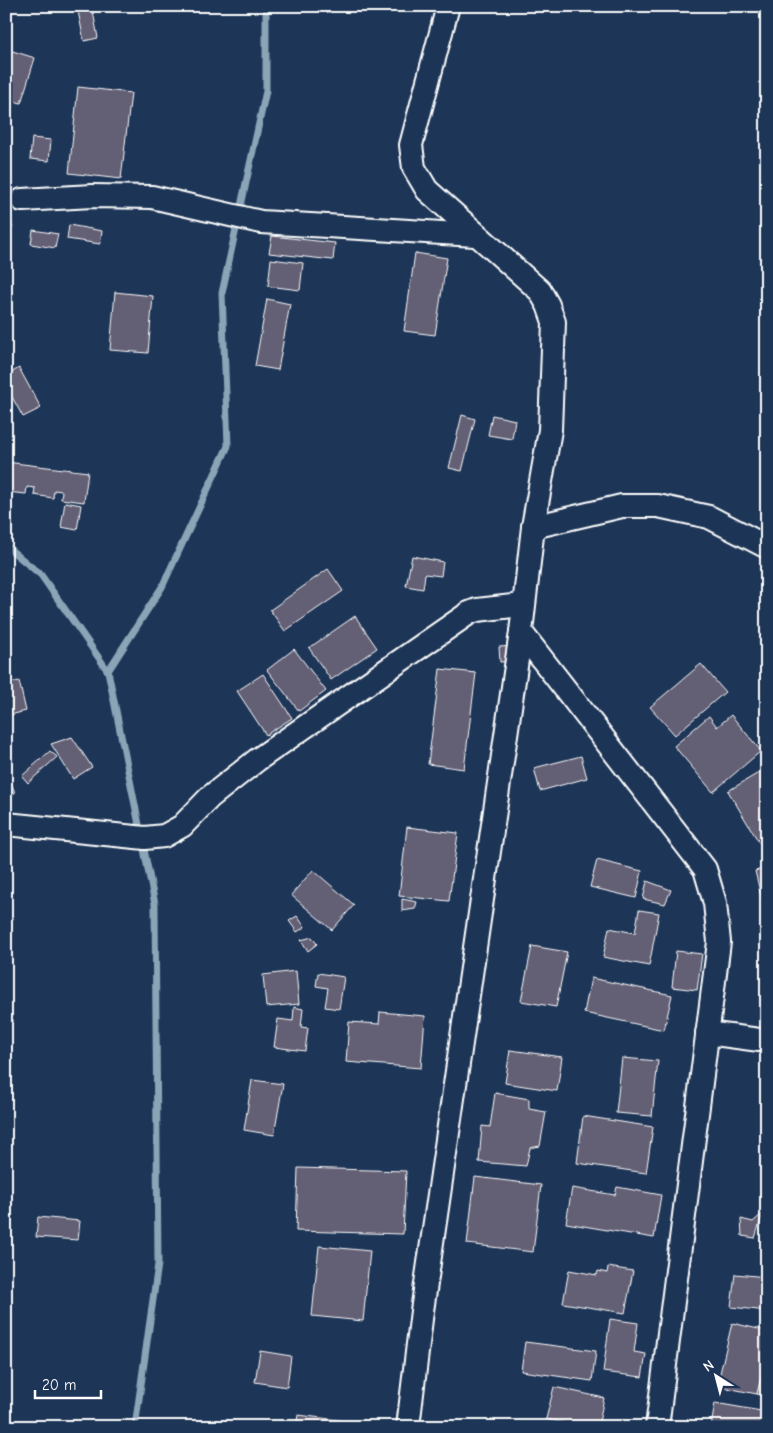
<svg xmlns="http://www.w3.org/2000/svg" width="773" height="1433" font-family="'Comic Neue',sans-serif">
  <style>
    .lines { fill: none; stroke-linecap: round; stroke-linejoin: round }
    .stream { stroke: #8ba4b6; stroke-width: 7 }
    .building { fill: #645f74; stroke: #fff }
    .street-casing { stroke: #fff; stroke-width: 26 }
    .street { stroke: #1d3557; stroke-width: 22 }
  </style>
  <rect width="100%" height="100%" fill="#1d3557"/>
  <filter id="ink" filterUnits="userSpaceOnUse"><feTurbulence type="fractalNoise" baseFrequency=".02" numOctaves="2"/><feDisplacementMap in="SourceGraphic" scale="10" xChannelSelector="R" yChannelSelector="G"/><feConvolveMatrix kernelMatrix="1 2 1 2 8 2 1 2 1" color-interpolation-filters="sRGB"/></filter>
  <g filter="url(#ink)">
    <g class="lines">
      <!-- stream -->
      <g class="stream">
        <polyline points="6,546 41,575 108,671 155,904 158,1264 135,1427"/>
        <polyline points="108,671 162,587 228,446 222,293 266,91 266,6"/>
      </g>
    </g>
    <!-- building -->
    <g class="building">
      <polygon points="77,6 92,6 98,38 84,41"/>
      <polygon points="6,49 35,58 21,103 6,99"/>
      <polygon points="78,87 131,93 121,179 69,173"/>
      <polygon points="32,138 51,140 49,161 30,159"/>
      <polygon points="6,205 13,228 6,230"/>
      <polygon points="69,225 102,231 100,244 67,239"/>
      <polygon points="33,230 58,234 55,248 31,244"/>
      <polygon points="272,236 335,243 333,260 269,253"/>
      <polygon points="415,253 447,258 435,335 404,331"/>
      <polygon points="271,259 303,263 300,290 268,286"/>
      <polygon points="115,292 153,296 148,353 110,350"/>
      <polygon points="267,299 290,304 278,370 255,366"/>
      <polygon points="19,368 41,408 23,417 6,386 6,376"/>
      <polygon points="462,415 475,419 462,471 449,468"/>
      <polygon points="492,415 515,420 512,439 488,435"/>
      <polygon points="6,462 88,472 84,502 61,499 62,491 54,490 53,498 34,495 35,488 27,487 26,494 6,492"/>
      <polygon points="65,502 81,505 77,530 61,527"/>
      <polygon points="412,556 443,562 441,576 425,574 423,589 406,586"/>
      <polygon points="328,569 343,591 285,631 270,610"/>
      <polygon points="6,587 11,591 6,598"/>
      <polygon points="355,616 377,648 331,680 309,648"/>
      <polygon points="515,646 516,661 500,662 499,647"/>
      <polygon points="294,649 326,691 299,711 267,670"/>
      <polygon points="701,664 725,692 675,735 650,707"/>
      <polygon points="440,669 476,673 464,769 428,764"/>
      <polygon points="263,674 292,718 266,735 237,691"/>
      <polygon points="19,681 26,711 6,716 6,684"/>
      <polygon points="731,715 761,751 713,792 674,746 709,716 717,727"/>
      <polygon points="72,737 92,767 73,779 51,744"/>
      <polygon points="50,751 57,757 28,783 22,776"/>
      <polygon points="581,756 587,778 540,791 534,768"/>
      <polygon points="767,768 767,839 760,844 728,791"/>
      <polygon points="8,774 15,793 6,797 6,775"/>
      <polygon points="407,827 458,833 449,901 399,896"/>
      <polygon points="597,860 642,871 636,898 590,887"/>
      <polygon points="767,868 767,921 755,871"/>
      <polygon points="313,870 354,905 332,930 291,895"/>
      <polygon points="647,881 671,890 665,904 643,899"/>
      <polygon points="402,899 417,902 415,909 402,911"/>
      <polygon points="639,910 659,913 649,966 603,957 609,928 635,933"/>
      <polygon points="297,916 305,927 297,932 289,921"/>
      <polygon points="312,937 317,944 308,951 301,940"/>
      <polygon points="532,946 567,952 556,1007 521,1001"/>
      <polygon points="676,951 702,954 697,990 672,987"/>
      <polygon points="296,971 299,1004 266,1007 263,975"/>
      <polygon points="318,973 344,977 339,1009 325,1007 328,988 316,986"/>
      <polygon points="591,978 672,995 664,1030 584,1013"/>
      <polygon points="294,1007 303,1009 301,1027 308,1028 305,1051 274,1047 278,1019 293,1021"/>
      <polygon points="380,1012 425,1016 421,1068 346,1062 349,1022 379,1024"/>
      <polygon points="510,1050 562,1057 557,1091 505,1083"/>
      <polygon points="622,1058 658,1061 652,1116 616,1113"/>
      <polygon points="252,1080 283,1084 274,1135 244,1130"/>
      <polygon points="495,1093 529,1099 529,1109 546,1112 540,1146 530,1148 526,1166 479,1162 482,1126 490,1127"/>
      <polygon points="583,1116 653,1127 646,1173 577,1163"/>
      <polygon points="298,1168 406,1171 403,1234 296,1231"/>
      <polygon points="475,1177 541,1185 533,1252 467,1244"/>
      <polygon points="617,1187 661,1195 654,1238 566,1223 572,1188 615,1195"/>
      <polygon points="763,1213 755,1238 742,1236 741,1219 753,1222"/>
      <polygon points="38,1217 80,1221 78,1240 36,1237"/>
      <polygon points="319,1246 370,1251 363,1321 312,1316"/>
      <polygon points="608,1267 633,1271 625,1313 563,1303 569,1270 597,1275 598,1271 607,1273"/>
      <polygon points="735,1274 767,1277 767,1311 731,1307"/>
      <polygon points="610,1319 638,1323 634,1352 646,1354 642,1377 603,1372"/>
      <polygon points="732,1323 767,1331 767,1352 757,1394 717,1386"/>
      <polygon points="525,1342 596,1351 592,1381 521,1371"/>
      <polygon points="260,1351 291,1356 287,1387 255,1382"/>
      <polygon points="761,1379 767,1382 767,1397 757,1394"/>
      <polygon points="554,1387 604,1398 598,1427 583,1427 546,1419"/>
      <polygon points="715,1403 767,1412 767,1427 711,1427"/>
      <polygon points="298,1415 370,1424 369,1427 296,1427"/>
    </g>
    <g class="lines">
      <!-- street casing -->
      <g class="street-casing">
        <g id="street">
          <polyline points="448,6 411,145 414,168 427,190 540,291 548,305 554,322 550,430 533,527 521,632 705,869 715,903 719,942 657,1427"/>
          <polyline points="22,200 92,196 152,197 261,222 475,235"/>
          <polyline points="533,527 622,506 658,506 709,517 767,547"/>
          <polyline points="6,824 145,838 164,836 182,826 210,797 257,760 469,613 477,610 522,605"/>
          <polyline points="707,1033 767,1041"/>
          <polyline points="408,1427 422,1311 521,632"/>
        </g>
      </g>
      <!-- street -->
      <use href="#street" class="street"/>
    </g>
  </g>
  <!-- margin -->
  <rect width="773" height="1433" fill="none" stroke="#1d3557" stroke-width="25"/>
  <rect x="12" y="12" width="748" height="1408" fill="none" stroke="#fff" stroke-width="2" filter="url(#ink)"/>
  <!-- north arrow -->
  <g transform="translate(716 1376) rotate(324)" stroke="#1d3557" stroke-width="4" paint-order="stroke">
  <path d="M0-4L9 19L0 12L-9 19Z" fill="#ffffff"/>
  <text y="-8" font-size="14" font-weight="bold" text-anchor="middle" fill="#ffffff">N</text>
  </g>
  <!-- scale -->
  <path d="M35 1390v8h66v-8" fill="none" stroke="#ffffff" stroke-width="2.5"/>
  <text x="42" y="1390" font-size="15" fill="#ffffff" stroke="#1d3557" stroke-width="4" paint-order="stroke">20 m</text>
</svg>
